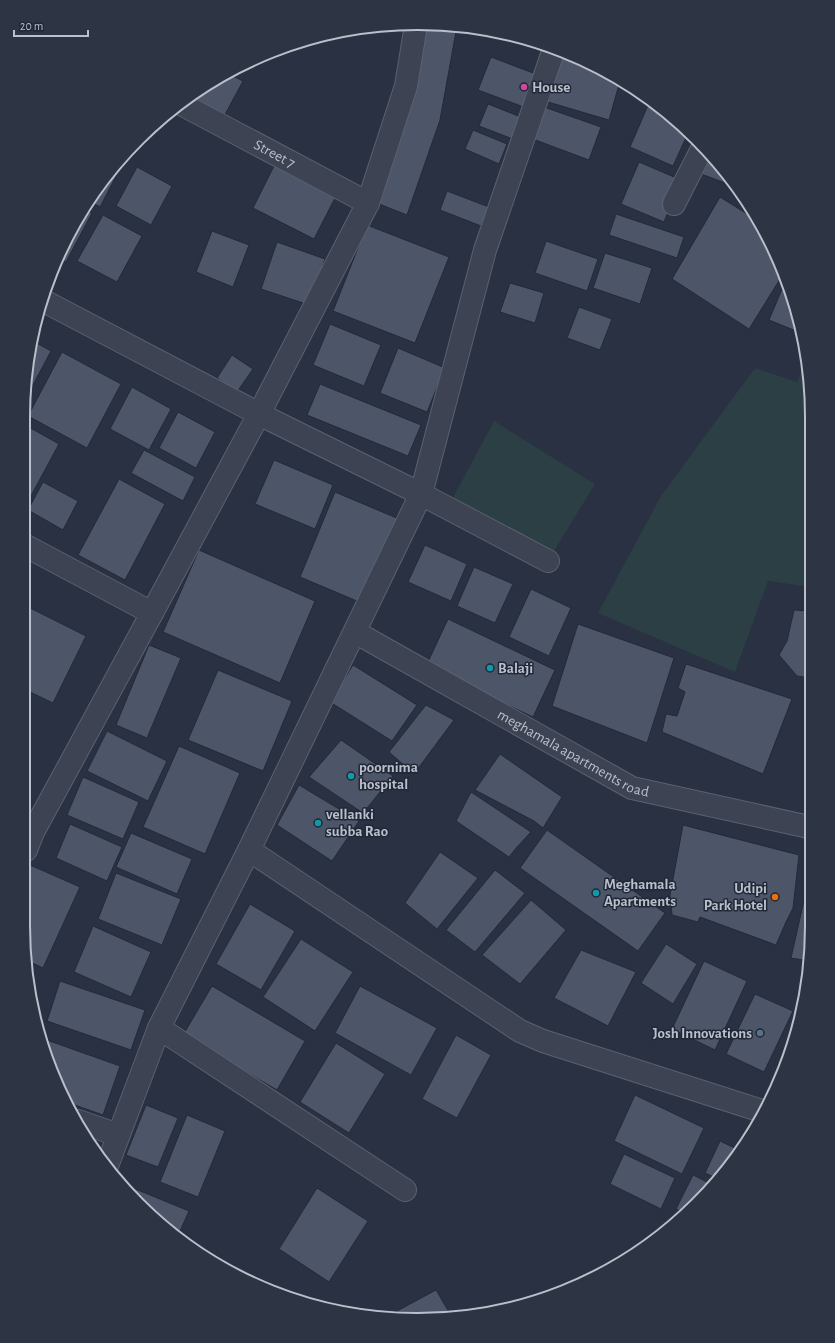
<svg xmlns="http://www.w3.org/2000/svg" width="835" height="1343" font-family="'Alegreya Sans',sans-serif">
  <style>
    .green { fill: #2c3f44 }
    .building { fill: #4d5568; stroke: #232a39 }
    .lines { fill: none; stroke-linecap: round; stroke-linejoin: round }
    .minor-casing { stroke: #5b616f; stroke-width: 24 }
    .minor { stroke: #3d4352; stroke-width: 22 }
    .hotel-dot { fill: #d1479c; stroke: #212837; stroke-width: 1.5 }
    .culture-dot { fill: #0f9aa8; stroke: #212837; stroke-width: 1.5 }
    .food-dot { fill: #e8710a; stroke: #212837; stroke-width: 1.5 }
    .service-dot { fill: #5c6f8a; stroke: #212837; stroke-width: 1.5 }
    .labels { text-anchor: middle; dominant-baseline: central; stroke-width: 3; stroke-linejoin: round; paint-order: stroke }
    .poi-label { font-size: 15px; font-weight: bold; fill: #babfcb; stroke: #212837; text-anchor: start }
    .street-label { font-size: 15px; fill: #babfcb; stroke: #212837 }
    .rim { fill: none; stroke: #babfcb; stroke-width: 2 }
  </style>
  <rect width="100%" height="100%" fill="#293142"/>
  <!-- green -->
  <g class="green">
    <polygon points="806,361 811,391 810,587 768,581 735,672 598,613 661,496 755,368 797,382"/>
    <polygon points="494,421 595,484 548,561 448,507"/>
  </g>
  <!-- building -->
  <g class="building">
    <polygon points="444,24 457,26 440,120 407,215 369,200 421,25"/>
    <polygon points="563,53 592,64 620,81 609,120 548,102"/>
    <polygon points="491,57 541,76 529,109 478,90"/>
    <polygon points="227,73 243,81 221,122 190,106 197,92 220,76"/>
    <polygon points="649,103 662,108 688,133 673,166 630,147"/>
    <polygon points="488,104 526,119 518,141 479,126"/>
    <polygon points="541,106 601,127 589,160 530,138"/>
    <polygon points="473,130 507,144 499,164 465,149"/>
    <polygon points="145,134 135,152 131,150"/>
    <polygon points="711,154 730,179 728,184 701,174"/>
    <polygon points="639,162 681,180 664,222 621,204"/>
    <polygon points="118,163 122,165 100,207 91,202 105,177"/>
    <polygon points="274,166 335,198 314,239 253,208"/>
    <polygon points="137,167 172,186 151,225 116,206"/>
    <polygon points="447,191 489,207 481,226 440,210"/>
    <polygon points="720,197 760,222 782,276 749,329 672,279"/>
    <polygon points="86,210 92,213 66,262 58,258"/>
    <polygon points="616,214 684,237 677,258 609,235"/>
    <polygon points="103,215 142,236 117,282 77,261"/>
    <polygon points="367,225 449,257 415,343 333,311"/>
    <polygon points="212,231 249,245 233,287 196,272"/>
    <polygon points="546,241 598,259 587,291 535,273"/>
    <polygon points="277,242 325,259 309,305 261,289"/>
    <polygon points="605,253 652,268 640,304 593,288"/>
    <polygon points="785,282 798,315 801,333 769,320"/>
    <polygon points="510,283 544,293 535,323 500,312"/>
    <polygon points="579,307 612,319 600,350 567,338"/>
    <polygon points="330,324 381,345 364,386 313,365"/>
    <polygon points="33,341 51,351 26,398 26,366"/>
    <polygon points="398,348 445,368 427,412 380,393"/>
    <polygon points="62,352 121,384 87,448 28,416"/>
    <polygon points="232,355 253,369 237,392 217,378"/>
    <polygon points="320,384 421,425 408,456 307,415"/>
    <polygon points="132,387 171,409 149,450 110,429"/>
    <polygon points="178,412 215,432 196,468 159,448"/>
    <polygon points="27,426 59,444 26,505 26,428"/>
    <polygon points="144,450 195,477 183,501 131,473"/>
    <polygon points="274,460 333,485 315,529 255,504"/>
    <polygon points="119,479 165,504 125,580 78,555"/>
    <polygon points="43,482 78,501 63,530 28,510"/>
    <polygon points="335,492 399,519 364,604 300,577"/>
    <polygon points="425,545 467,564 451,601 408,582"/>
    <polygon points="199,550 315,601 280,683 163,632"/>
    <polygon points="474,567 513,584 495,623 457,606"/>
    <polygon points="531,589 571,608 549,656 509,637"/>
    <polygon points="30,608 86,636 53,703 26,690 26,615"/>
    <polygon points="794,610 810,611 810,678 797,676 779,655 787,641"/>
    <polygon points="448,619 555,670 533,717 426,666"/>
    <polygon points="578,624 674,658 647,743 552,706"/>
    <polygon points="149,645 181,658 147,738 116,725"/>
    <polygon points="686,664 792,699 763,774 662,732 666,714 677,716 685,692 678,688"/>
    <polygon points="353,665 417,705 392,741 330,702"/>
    <polygon points="218,670 292,701 263,771 188,740"/>
    <polygon points="426,705 454,720 414,774 389,752"/>
    <polygon points="26,726 31,728 26,737"/>
    <polygon points="107,731 167,761 148,801 87,771"/>
    <polygon points="341,740 393,776 363,813 309,777"/>
    <polygon points="179,746 240,773 205,854 143,827"/>
    <polygon points="500,754 562,797 543,828 534,821 475,790"/>
    <polygon points="810,761 809,787 806,787"/>
    <polygon points="83,777 139,802 123,839 67,815"/>
    <polygon points="299,785 359,821 332,861 277,825"/>
    <polygon points="471,792 531,832 517,847 509,857 456,821"/>
    <polygon points="70,824 122,847 107,881 56,858"/>
    <polygon points="683,825 799,855 793,908 786,922 776,945 700,917 698,922 672,915 670,895"/>
    <polygon points="547,830 665,913 638,951 520,868"/>
    <polygon points="131,833 192,859 177,894 116,867"/>
    <polygon points="440,852 478,878 437,929 405,903"/>
    <polygon points="30,865 80,887 43,968 26,960 26,873"/>
    <polygon points="495,870 525,893 475,952 446,930"/>
    <polygon points="116,873 181,899 162,945 98,919"/>
    <polygon points="809,878 809,961 791,958"/>
    <polygon points="531,900 566,930 520,984 482,955"/>
    <polygon points="250,904 295,931 261,990 216,964"/>
    <polygon points="93,926 151,952 131,997 74,972"/>
    <polygon points="301,939 353,972 315,1031 263,997"/>
    <polygon points="666,944 697,964 673,1004 641,983"/>
    <polygon points="581,950 636,972 608,1026 554,998"/>
    <polygon points="704,961 747,981 715,1050 672,1029"/>
    <polygon points="60,981 145,1010 131,1050 47,1021"/>
    <polygon points="212,986 305,1041 277,1090 183,1035"/>
    <polygon points="360,986 437,1028 411,1075 335,1033"/>
    <polygon points="755,994 793,1011 764,1072 726,1054"/>
    <polygon points="797,1020 782,1076 781,1077 777,1076"/>
    <polygon points="456,1035 491,1055 457,1118 422,1099"/>
    <polygon points="44,1039 120,1066 103,1115 69,1103 44,1052 42,1044"/>
    <polygon points="336,1043 385,1074 349,1133 300,1102"/>
    <polygon points="635,1095 704,1128 682,1174 614,1141"/>
    <polygon points="146,1105 178,1118 158,1167 126,1155"/>
    <polygon points="187,1115 225,1131 198,1197 160,1182"/>
    <polygon points="720,1141 739,1150 730,1166 718,1179 705,1173"/>
    <polygon points="624,1154 675,1178 661,1209 610,1184"/>
    <polygon points="693,1175 713,1185 686,1214 676,1209"/>
    <polygon points="133,1188 189,1211 177,1238 138,1204 130,1194"/>
    <polygon points="317,1188 368,1221 329,1282 279,1249"/>
    <polygon points="679,1214 683,1216 674,1225"/>
    <polygon points="436,1290 452,1317 392,1319 384,1318"/>
  </g>
  <g class="lines">
    <!-- minor casing -->
    <g class="minor-casing">
      <g id="minor">
        <path id="s1" d="M181 104 368 203"/>
        <polyline points="674,204 703,147"/>
        <polyline points="44,301 259,414 421,494 548,561"/>
        <polyline points="26,546 152,613"/>
        <path id="s2" d="M355 632 632 788 809 827"/>
        <polyline points="26,850 33,832 152,613 259,414 368,203 406,86 416,25"/>
        <polyline points="249,850 520,1031 543,1041 762,1111"/>
        <polyline points="159,1028 405,1190"/>
        <polyline points="78,1121 118,1135"/>
        <polyline points="107,1166 159,1028 249,850 421,494 485,250 554,49"/>
      </g>
    </g>
    <!-- minor -->
    <use href="#minor" class="minor"/>
  </g>
  <!-- markers -->
  <circle class="hotel-dot" cx="524" cy="87" r="4"/>
  <g class="culture-dot">
    <circle cx="490" cy="668" r="4"/>
    <circle cx="351" cy="776" r="4"/>
    <circle cx="318" cy="823" r="4"/>
    <circle cx="596" cy="893" r="4"/>
  </g>
  <circle class="food-dot" cx="775" cy="897" r="4"/>
  <circle class="service-dot" cx="760" cy="1033" r="4"/>
  <g class="labels">
    <!-- poi labels -->
    <g class="poi-label">
      <text x="532" y="87">House</text>
      <text x="498" y="668">Balaji</text>
      <text x="359" y="767">poornima<tspan x="359" dy="17">hospital</tspan></text>
      <text x="326" y="814">vellanki<tspan x="326" dy="17">subba Rao</tspan></text>
      <text x="604" y="884">Meghamala<tspan x="604" dy="17">Apartments</tspan></text>
      <text x="767" y="888" text-anchor="end">Udipi<tspan x="767" dy="17">Park Hotel</tspan></text>
      <text x="752" y="1033" text-anchor="end">Josh Innovations</text>
    </g>
    <!-- street labels -->
    <g class="street-label">
      <text stroke="none"><textPath href="#s1" startOffset="106">Street 7</textPath></text>
      <text stroke="none"><textPath href="#s2" startOffset="250">meghamala apartments road</textPath></text>
    </g>
  </g>
  <!-- crop -->
  <path d="M0 0H835V1343H0ZM417 30H418A387 387 0 0 1 805 417V926A387 387 0 0 1 418 1313H417A387 387 0 0 1 30 926V417A387 387 0 0 1 417 30Z" fill="#2d3443" fill-rule="evenodd"/>
  <path class="rim" d="M417 30H418A387 387 0 0 1 805 417V926A387 387 0 0 1 418 1313H417A387 387 0 0 1 30 926V417A387 387 0 0 1 417 30Z"/>
  <!-- scale -->
  <path d="M14 30v6h74v-6" fill="none" stroke="#babfcb" stroke-width="2"/>
  <text x="20" y="30" font-size="12" fill="#babfcb" stroke="#212837" stroke-width="3" paint-order="stroke">20 m</text>
</svg>
